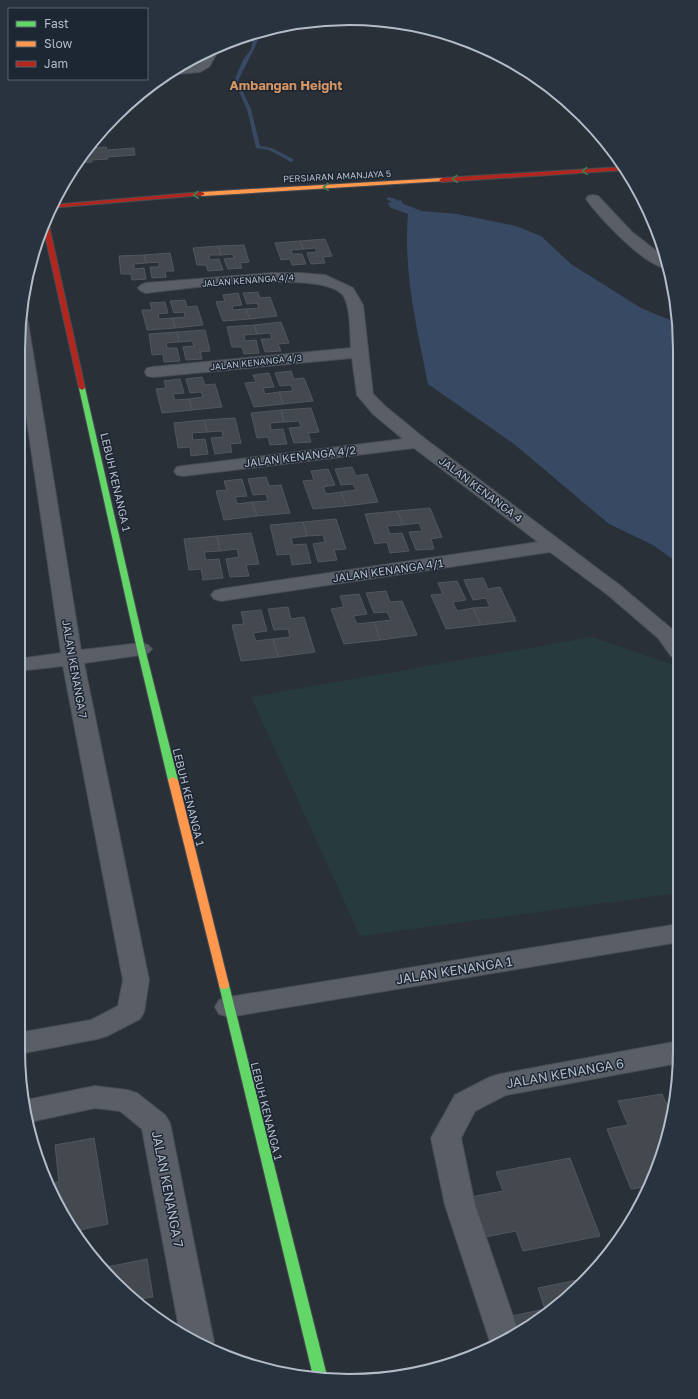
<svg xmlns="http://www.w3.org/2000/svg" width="698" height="1399" font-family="'Golos Text',sans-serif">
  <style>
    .green { fill: #273a3e }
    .water { fill: #384963 }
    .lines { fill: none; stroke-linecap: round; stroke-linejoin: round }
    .stream { fill: #384963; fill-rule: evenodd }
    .building { fill: #444950; stroke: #52575f }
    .street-casing { stroke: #484c53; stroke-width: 2 }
    .fast-casing { stroke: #484c53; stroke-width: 2 }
    .slow-casing { stroke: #484c53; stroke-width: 2 }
    .jam-casing { stroke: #484c53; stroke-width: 2 }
    .street { fill: #5a5e66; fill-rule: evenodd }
    .fast { fill: #63d668; fill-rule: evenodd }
    .slow { fill: #ff974d; fill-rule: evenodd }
    .jam { fill: #b3261e; fill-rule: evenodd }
    .oneway { stroke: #407e4e }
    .labels { text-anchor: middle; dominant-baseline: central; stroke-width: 3; stroke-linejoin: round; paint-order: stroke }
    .far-street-label { font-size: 9px; fill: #b4bcc9; stroke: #1d2633 }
    .street-label { font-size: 11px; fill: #b4bcc9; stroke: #1d2633 }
    .far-district-label { font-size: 13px; font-weight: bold; fill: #d59563; stroke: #1d2633 }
    .near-street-label { font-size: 13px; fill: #b4bcc9; stroke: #1d2633 }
    .rim { fill: none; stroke: #b4bcc9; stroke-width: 2 }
  </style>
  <rect width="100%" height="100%" fill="#2a3038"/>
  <!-- green -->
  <polygon class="green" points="592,637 676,666 678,676 679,893 360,936 251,697"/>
  <!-- water -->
  <path class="water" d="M401 200 403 204 422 211 457 214 516 226 541 236 571 264 641 308 677 323 678 563 653 545 609 524 514 444 428 384C417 328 403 272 408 214L391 208 387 203Z"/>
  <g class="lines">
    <!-- stream -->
    <g class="stream">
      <path d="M261 31C256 48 246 64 238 81L251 109 260 146 272 148 293 159V161L291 162 269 150 256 148 247 109 234 81 243 60 251 49 253 39 257 32Z"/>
      <polygon points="389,197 397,200 398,206 404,208 404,210 393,208 392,202 386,199"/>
    </g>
  </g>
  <!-- building -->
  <g class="building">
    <polygon points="106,147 107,150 134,148 135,155 107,157 108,159 92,160 92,162 77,163 86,148"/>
    <polygon points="325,239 332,256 323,257 325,263 311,264 307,253 317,252 315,248 303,249 300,241"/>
    <polygon points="300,241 303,249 291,250 293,254 302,254 306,264 292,265 290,259 281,260 275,243"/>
    <polygon points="244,245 249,262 240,263 242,268 228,269 224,259 234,258 233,254 221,255 218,246"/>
    <polygon points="218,246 221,255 209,255 210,260 219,259 223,270 208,271 206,265 197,265 193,248"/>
    <polygon points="170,253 174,271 165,271 166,277 152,278 150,267 159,267 159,262 146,263 144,255"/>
    <polygon points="144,255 146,263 134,264 134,269 144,268 146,279 132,280 131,274 121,274 119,256"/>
    <polygon points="258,292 260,298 270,297 277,316 250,319 246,309 259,308 257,303 247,304 243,293"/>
    <polygon points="238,293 242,305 232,306 233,310 246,309 250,319 223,321 216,302 225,301 223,295"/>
    <polygon points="185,300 187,307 197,306 203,325 175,328 172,318 185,317 184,312 174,313 170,301"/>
    <polygon points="165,302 168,313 158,314 159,319 172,318 175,328 147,330 142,310 152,310 150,303"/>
    <polygon points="281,322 289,343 278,344 281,351 265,352 261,339 272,339 270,333 257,334 254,325"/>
    <polygon points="254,325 257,334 244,335 245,341 256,340 259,353 244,354 242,347 232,347 227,327"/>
    <polygon points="205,330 210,351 200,352 202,359 186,360 183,347 194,346 192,341 179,342 177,332"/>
    <polygon points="177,332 179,342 166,343 167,348 177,348 180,361 164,362 163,354 152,355 149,334"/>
    <polygon points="291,371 294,379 304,378 313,401 283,404 279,392 293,391 291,385 280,386 275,373"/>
    <polygon points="269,373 274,387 263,388 265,394 279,392 283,404 254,407 245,383 256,382 253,375"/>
    <polygon points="202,377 205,385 215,384 222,407 192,410 189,399 203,397 201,392 190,393 186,379"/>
    <polygon points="180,379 184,393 173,394 175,400 189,399 192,410 162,413 156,389 166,388 164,381"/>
    <polygon points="311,408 319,432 308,433 311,442 294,443 289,428 301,427 299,421 284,422 281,410"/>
    <polygon points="281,410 284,422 270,423 271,430 283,429 287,444 270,445 268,437 257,438 251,413"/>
    <polygon points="235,418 241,443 230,444 232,452 215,454 211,438 223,437 222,431 207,432 204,420"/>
    <polygon points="204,420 207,432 192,433 193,440 205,439 208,454 191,456 190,447 178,448 174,423"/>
    <polygon points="352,467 356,476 367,474 378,502 346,506 341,492 356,490 353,484 341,485 335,469"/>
    <polygon points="328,469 335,485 323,487 326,494 341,492 346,506 313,509 303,481 314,480 311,471"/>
    <polygon points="266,477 269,486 281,485 290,513 257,516 252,502 268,501 266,494 253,495 248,479"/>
    <polygon points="242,479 247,496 235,497 237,504 252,502 257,516 224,520 216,491 227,490 224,481"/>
    <polygon points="430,508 442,537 431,539 434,549 416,550 409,532 422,531 419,523 403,525 397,511"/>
    <polygon points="397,511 403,525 387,526 390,534 402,533 409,551 390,553 387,542 375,544 365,514"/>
    <polygon points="336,519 346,549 334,550 337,560 318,562 313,544 325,542 323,535 307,536 303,522"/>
    <polygon points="303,522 307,536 291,538 293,545 306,544 311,563 292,565 290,554 277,555 270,525"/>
    <polygon points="251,533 259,564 246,565 249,576 230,577 226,559 239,557 237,549 220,551 217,536"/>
    <polygon points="217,536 220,551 204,552 206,560 219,559 223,578 203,580 201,569 189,570 184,539"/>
    <polygon points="483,578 488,589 500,587 516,621 481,625 473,608 490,607 486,598 473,600 464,580"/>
    <polygon points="457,581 466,600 453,602 457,611 473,608 481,625 446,629 431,595 443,594 438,583"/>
    <polygon points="386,591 390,602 402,601 417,635 380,640 374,622 391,620 387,612 374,613 366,593"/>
    <polygon points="359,594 367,614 353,616 357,624 374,622 380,640 344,644 331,609 344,607 340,596"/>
    <polygon points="288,607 291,619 304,617 315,652 278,657 273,639 290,637 288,629 274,630 268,609"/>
    <polygon points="261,610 267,631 253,633 256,641 273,639 278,657 241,661 232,625 244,624 241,612"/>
    <polygon points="662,1094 672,1116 669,1135 650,1186 631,1189 607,1129 628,1125 618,1101"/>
    <polygon points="94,1138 108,1224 75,1231 50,1183 59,1182 55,1145"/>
    <polygon points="570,1158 600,1236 523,1251 516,1231 485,1237 471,1197 503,1191 496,1172"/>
    <polygon points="147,1259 153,1297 133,1300 102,1268"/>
    <polygon points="587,1278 583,1284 517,1331 512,1316 545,1309 538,1288"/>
  </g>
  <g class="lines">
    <!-- street casing -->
    <g class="street-casing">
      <g id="street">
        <polygon points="217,47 219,49 209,67 200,72 166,75 175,68 193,67 200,63 206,52"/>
        <path d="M593 195 598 196 632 232 664 257 667 268C645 267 599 217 586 199L588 196Z"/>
        <path d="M272 273H300L325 275 353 288 363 305 373 394 385 406 424 438 622 587 673 630 678 636V658L671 656 658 638 608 595 550 552 221 601 214 599 211 595 214 591 221 589 538 542 414 448 183 476 177 475 174 471 177 467 183 466 403 439 373 414 357 395 352 358 153 377 147 376 145 372 147 368 153 367 351 348C350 335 351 304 342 294 319 269 182 289 146 293L141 291 138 288 141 285 146 283Z"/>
        <polygon points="20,317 26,319 28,322 81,650 141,643 148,645 152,649 148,653 141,655 84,663 149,980 144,1012 140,1019 107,1036 97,1039 19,1054 18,1033 91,1020 118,1006 123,980 63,666 18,671 18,659 61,653 19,367 19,328"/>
        <polygon points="679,924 679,942 229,1017 219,1014 215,1007 219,1000 229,997"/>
        <polygon points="679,1041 679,1063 506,1095 475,1111 461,1138 475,1205 518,1331 492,1348 445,1205 431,1138 455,1095 490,1077 500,1074"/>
        <polygon points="95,1086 127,1090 137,1093 165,1115 170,1123 214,1342 212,1347 180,1334 142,1129 120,1111 95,1108 30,1122 26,1100"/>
      </g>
    </g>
    <!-- fast casing -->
    <g class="fast-casing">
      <g id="fast">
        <polygon points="82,386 85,388 145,649 178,780 173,783 168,780 137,649 79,388"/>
        <polygon points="224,981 228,982 229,985 327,1376 313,1376 219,985 220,982"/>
      </g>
    </g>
    <!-- slow casing -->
    <g class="slow-casing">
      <g id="slow">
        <polygon points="442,178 444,179 444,181 202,196 199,194 202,192"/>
        <polygon points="173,777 178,780 229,985 228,988 224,989 220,988 219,985 168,780"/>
      </g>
    </g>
    <!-- jam casing -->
    <g class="jam-casing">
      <g id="jam">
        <polygon points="623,167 625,170 442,182 439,180 442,178"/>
        <polygon points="202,192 204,193 204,195 50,208 51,205"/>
        <polygon points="46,219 48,221 85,388 82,390 79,388 43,226"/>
      </g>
    </g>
    <!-- street -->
    <use href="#street" class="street"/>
    <!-- fast -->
    <use href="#fast" class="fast"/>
    <!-- slow -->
    <use href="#slow" class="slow"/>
    <!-- jam -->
    <use href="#jam" class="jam"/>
  </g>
  <!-- one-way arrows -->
  <defs><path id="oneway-chevron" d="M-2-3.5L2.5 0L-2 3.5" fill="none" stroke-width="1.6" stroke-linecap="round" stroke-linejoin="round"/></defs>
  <g class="oneway">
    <use href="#oneway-chevron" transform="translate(585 171) rotate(177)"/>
    <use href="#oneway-chevron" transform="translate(455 179) rotate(177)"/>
    <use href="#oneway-chevron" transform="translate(326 187) rotate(177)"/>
    <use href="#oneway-chevron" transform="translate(196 195) rotate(176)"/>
  </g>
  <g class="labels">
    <!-- far-street labels -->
    <g class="far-street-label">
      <text transform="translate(337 176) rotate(-3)">PERSIARAN AMANJAYA 5</text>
      <text transform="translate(248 280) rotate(-4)">JALAN KENANGA 4/4</text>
      <text transform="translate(256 362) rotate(-6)">JALAN KENANGA 4/3</text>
    </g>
    <!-- street labels -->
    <g class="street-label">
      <text transform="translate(300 456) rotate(-7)">JALAN KENANGA 4/2</text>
      <text transform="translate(116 482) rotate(77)">LEBUH KENANGA 1</text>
      <text transform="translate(481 489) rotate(37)">JALAN KENANGA 4</text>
      <text transform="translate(388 570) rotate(-8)">JALAN KENANGA 4/1</text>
      <text transform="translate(75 669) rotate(80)">JALAN KENANGA 7</text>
      <text transform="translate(189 797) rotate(76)">LEBUH KENANGA 1</text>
      <text transform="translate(267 1111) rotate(76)">LEBUH KENANGA 1</text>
    </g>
    <!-- far-district labels -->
    <g class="far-district-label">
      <text x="286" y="85">Ambangan Height</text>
    </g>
    <!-- near-street labels -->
    <g class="near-street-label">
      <text transform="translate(454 970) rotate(-9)">JALAN KENANGA 1</text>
      <text transform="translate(565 1073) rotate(-10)">JALAN KENANGA 6</text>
      <text transform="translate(168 1189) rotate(79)">JALAN KENANGA 7</text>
    </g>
  </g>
  <!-- crop -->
  <path d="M0 0H698V1399H0ZM349 25H349A324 324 0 0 1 673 349V1050A324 324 0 0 1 349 1374H349A324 324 0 0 1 25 1050V349A324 324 0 0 1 349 25Z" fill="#29323f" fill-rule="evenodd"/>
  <path class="rim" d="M349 25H349A324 324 0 0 1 673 349V1050A324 324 0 0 1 349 1374H349A324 324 0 0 1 25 1050V349A324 324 0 0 1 349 25Z"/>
  <!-- legend -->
  <rect x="8" y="8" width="140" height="72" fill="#1d2633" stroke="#59626f"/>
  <rect x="16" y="21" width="20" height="6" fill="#63d668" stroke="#59626f"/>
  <text x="44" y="28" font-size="12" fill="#b4bcc9">Fast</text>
  <rect x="16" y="41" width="20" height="6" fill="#ff974d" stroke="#59626f"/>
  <text x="44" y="48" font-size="12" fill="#b4bcc9">Slow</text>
  <rect x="16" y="61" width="20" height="6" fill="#b3261e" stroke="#59626f"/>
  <text x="44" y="68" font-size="12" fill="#b4bcc9">Jam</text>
</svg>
